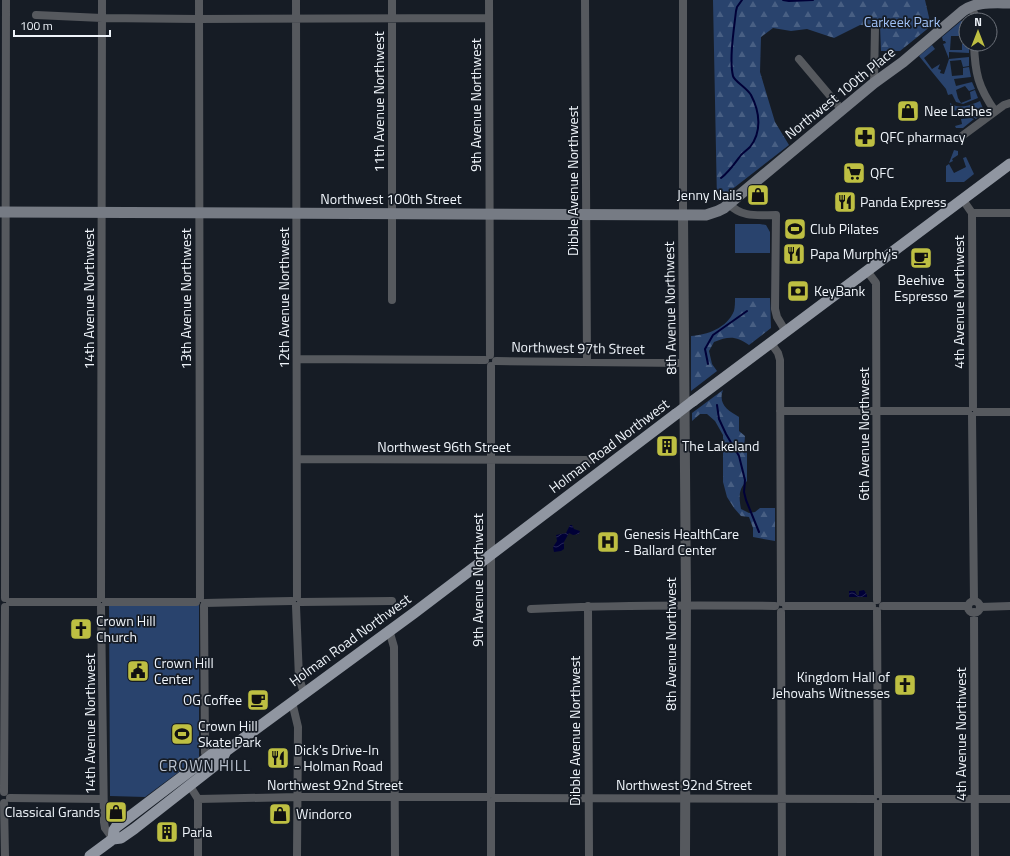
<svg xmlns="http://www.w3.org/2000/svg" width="1010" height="856" viewBox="0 0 1010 856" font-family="'Titillium Web',sans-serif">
  <defs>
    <pattern id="forest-firs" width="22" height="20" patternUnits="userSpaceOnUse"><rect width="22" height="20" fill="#29436d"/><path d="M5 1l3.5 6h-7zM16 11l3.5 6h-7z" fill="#485f83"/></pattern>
    <pattern id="water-waves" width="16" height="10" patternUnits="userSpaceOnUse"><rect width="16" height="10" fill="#000037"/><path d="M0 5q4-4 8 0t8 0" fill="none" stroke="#262655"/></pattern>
  </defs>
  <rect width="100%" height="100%" fill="#161c25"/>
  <path fill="#29436d" d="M961,21H966V42L962,41L961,36H951L950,50H962V44H969V53L949,52V59L969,57V66L963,67L961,60L950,61L952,76L963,75V68L969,67L971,77L954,79L956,86L972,82L975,89L969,91L965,86L956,90L958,98L961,103L971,99L970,92L975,90L978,98L963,104L956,102L952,94L948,95L946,89L919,56L932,45L935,49L924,58L932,69L940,64L938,69L941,70L940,73L944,74L949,59L943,44L946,43L945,41H943L942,37Z
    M980,101L984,111L976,119L970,115L968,109L951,111L950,103C959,110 971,105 980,101Z
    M971,118L974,119L963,128H956L955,126L962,124L961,119Z
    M954,150L958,151V155L952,159L953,161L949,163Z
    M966,157L974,174L964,182H946V166L949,164L954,173L966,167L963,158Z
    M735,224H760L766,225L770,232V253H735Z
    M199,605V757L145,797L110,796L109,606Z"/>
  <path fill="url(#forest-firs)" d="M713,0H925L931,26L900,51H881L880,25H860L834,38L807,29L791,31L773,28L761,37L760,72L775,122L789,145L717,201Z
    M735,298H770L771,328L749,345C736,336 729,336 714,342L709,351L712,364L717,371L691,391V336C707,335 727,328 734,311C735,307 735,302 735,298Z
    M723,390C718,404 727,410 739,417V431L745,436L744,448L747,452V481C738,489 739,498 741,509L749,513L755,512L760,508H775V541L753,537V528L749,517L741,516L734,508L727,497L723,482V435L715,421L707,414H700L692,421V413Z"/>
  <path fill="url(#water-waves)" d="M570,525H572L574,529L580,531L579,534L573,535L569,533L564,542V549L561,551L554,552L553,547L557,541L556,535L566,533Z
    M864,590L867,595V597H849V591H855L857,595H859V591Z"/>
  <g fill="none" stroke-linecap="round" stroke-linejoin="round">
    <path stroke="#000037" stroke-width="2" d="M783,0L789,1L813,0
      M721,178C729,172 735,163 741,155C744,152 747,150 750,147C762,132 760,112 751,95C747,88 734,81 733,76C729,59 734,29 736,11L737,7L742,0
      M708,364L705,349L713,335L747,311
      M717,405L719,419L726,434L739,456L745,480L744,492L746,500L759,532"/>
    <path stroke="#56595e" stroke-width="8" d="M199,0L200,598
      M296,0L297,597
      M489,0L490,355
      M585,0L587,361
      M970,7L974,13V20
      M36,15L102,18L198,19L489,18
      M974,44C975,73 978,87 995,111
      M799,59L842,110
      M874,83L875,27
      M958,139L1004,105L1010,103
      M963,200L972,213L973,407
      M729,204C742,218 758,215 776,215L775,309L777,317L786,332
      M972,213H1010
      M683,215V0
      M867,271L876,283L877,600
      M392,300V0
      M771,343L778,353L780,360L781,602
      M297,359L485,360
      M496,361L684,363
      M491,366V793
      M780,411H968
      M977,412H1010
      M972,416L974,601
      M297,459L591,460
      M5,598L6,0
      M101,598L102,0
      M968 607a6 6 0 1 1 12 0a6 6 0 1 1-12 0Z
      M10,602H97
      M106,602H196
      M301,602L392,601
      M205,603L292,601
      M204,606L205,753L208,758
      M296,606L299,678L304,693
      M588,606L589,856
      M786,606H872
      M883,606H968
      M101,607L104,822L105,828L113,839
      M980,607L1010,606
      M531,609C612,605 694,605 775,606
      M877,611L878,794
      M781,612L782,856
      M974,612L975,856
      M389,630L394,647L395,856
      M292,702L298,727L297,856
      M190,786L198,799
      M4,792L5,607
      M10,798L103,799
      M495,798L873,799
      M198,799L298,797H487
      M198,799V856
      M883,799H1010
      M491,802V856
      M4,803L5,856
      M878,804V856"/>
    <path stroke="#56595e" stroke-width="10" d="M683,215L686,599L685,856"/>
    <path stroke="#767b84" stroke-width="11" d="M0,212L706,215L718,211L724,208L874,83L903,62L963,11C977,1 994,3 1010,3"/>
    <path stroke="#9096a1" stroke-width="11" d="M693,401L1010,164
      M113,839L114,830L116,827L215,752L226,751
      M90,856L113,839L121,838L134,829L217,764L222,759L226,751L414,613L676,414"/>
    <path stroke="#9096a1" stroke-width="11" d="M676,414L693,401"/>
  </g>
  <defs>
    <g id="shop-square" transform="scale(1.15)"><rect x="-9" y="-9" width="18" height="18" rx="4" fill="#bebf42" stroke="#161c25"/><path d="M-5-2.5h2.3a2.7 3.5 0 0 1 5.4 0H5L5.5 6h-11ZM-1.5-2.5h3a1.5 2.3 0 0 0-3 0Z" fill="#111"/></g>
    <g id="pharmacy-square" transform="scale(1.15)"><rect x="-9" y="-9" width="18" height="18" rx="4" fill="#bebf42" stroke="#161c25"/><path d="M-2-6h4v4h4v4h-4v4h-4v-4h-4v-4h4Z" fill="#111"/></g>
    <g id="supermarket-square" transform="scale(1.15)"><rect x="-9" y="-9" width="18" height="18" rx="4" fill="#bebf42" stroke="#161c25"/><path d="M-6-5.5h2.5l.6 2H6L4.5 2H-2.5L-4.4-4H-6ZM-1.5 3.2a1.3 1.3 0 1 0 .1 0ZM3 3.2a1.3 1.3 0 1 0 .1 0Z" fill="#111"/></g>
    <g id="restaurant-square" transform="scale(1.15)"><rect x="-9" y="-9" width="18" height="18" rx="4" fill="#bebf42" stroke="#161c25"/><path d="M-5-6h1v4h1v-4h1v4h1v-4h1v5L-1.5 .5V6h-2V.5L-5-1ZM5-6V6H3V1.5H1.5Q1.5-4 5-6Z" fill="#111"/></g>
    <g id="stadium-square" transform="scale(1.15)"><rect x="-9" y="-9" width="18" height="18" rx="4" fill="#bebf42" stroke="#161c25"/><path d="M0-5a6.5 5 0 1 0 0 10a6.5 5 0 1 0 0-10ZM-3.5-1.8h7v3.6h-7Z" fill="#111"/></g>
    <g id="cafe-square" transform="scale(1.15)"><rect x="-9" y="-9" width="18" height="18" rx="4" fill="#bebf42" stroke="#161c25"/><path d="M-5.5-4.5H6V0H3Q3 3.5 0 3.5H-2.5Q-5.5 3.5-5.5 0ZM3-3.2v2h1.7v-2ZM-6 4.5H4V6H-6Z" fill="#111"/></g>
    <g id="bank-square" transform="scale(1.15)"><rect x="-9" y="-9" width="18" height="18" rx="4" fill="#bebf42" stroke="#161c25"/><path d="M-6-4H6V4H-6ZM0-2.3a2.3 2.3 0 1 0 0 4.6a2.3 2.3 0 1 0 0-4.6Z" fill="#111"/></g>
    <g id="building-square" transform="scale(1.15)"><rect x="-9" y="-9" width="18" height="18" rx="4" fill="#bebf42" stroke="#161c25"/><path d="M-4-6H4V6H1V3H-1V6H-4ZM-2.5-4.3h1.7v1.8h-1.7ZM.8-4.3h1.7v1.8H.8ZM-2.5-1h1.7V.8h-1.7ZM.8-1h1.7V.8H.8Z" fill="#111"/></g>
    <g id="hospital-square" transform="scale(1.15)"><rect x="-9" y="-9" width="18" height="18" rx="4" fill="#bebf42" stroke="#161c25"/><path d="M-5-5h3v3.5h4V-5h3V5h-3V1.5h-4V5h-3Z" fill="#111"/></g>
    <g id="church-square" transform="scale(1.15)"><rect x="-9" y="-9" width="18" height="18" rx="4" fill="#bebf42" stroke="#161c25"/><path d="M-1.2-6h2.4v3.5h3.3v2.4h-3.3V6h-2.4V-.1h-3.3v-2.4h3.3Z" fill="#111"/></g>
    <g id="civic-square" transform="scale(1.15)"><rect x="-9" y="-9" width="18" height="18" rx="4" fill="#bebf42" stroke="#161c25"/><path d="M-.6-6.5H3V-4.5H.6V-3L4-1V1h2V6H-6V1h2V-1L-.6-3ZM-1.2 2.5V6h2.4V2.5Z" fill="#111"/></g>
  </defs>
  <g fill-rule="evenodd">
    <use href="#shop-square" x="908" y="111"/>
    <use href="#pharmacy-square" x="865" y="137"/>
    <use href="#supermarket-square" x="854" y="173"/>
    <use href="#shop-square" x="758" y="195"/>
    <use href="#restaurant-square" x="845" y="202"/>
    <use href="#stadium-square" x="795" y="229"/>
    <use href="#restaurant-square" x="794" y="254"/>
    <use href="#cafe-square" x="921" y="258"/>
    <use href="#bank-square" x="798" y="291"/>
    <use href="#building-square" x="667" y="446"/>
    <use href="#hospital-square" x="608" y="542"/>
    <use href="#church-square" x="81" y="629"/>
    <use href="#civic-square" x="138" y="671"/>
    <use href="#church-square" x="905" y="685"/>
    <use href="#cafe-square" x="258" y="700"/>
    <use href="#stadium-square" x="182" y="734"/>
    <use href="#restaurant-square" x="278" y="758"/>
    <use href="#shop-square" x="116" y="812"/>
    <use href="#shop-square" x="280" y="814"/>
    <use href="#building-square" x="167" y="832"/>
  </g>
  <g text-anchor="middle" stroke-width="3.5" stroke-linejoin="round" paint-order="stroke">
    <g font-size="14" fill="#9fc0f5" stroke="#161c25">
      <text x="902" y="27">Carkeek Park</text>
    </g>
    <g font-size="14" fill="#eff4fa" stroke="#161c25">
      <text transform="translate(840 93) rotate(-39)" y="5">Northwest 100th Place</text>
      <text transform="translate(379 102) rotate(-90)" y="5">11th Avenue Northwest</text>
      <text transform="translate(476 105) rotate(-90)" y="5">9th Avenue Northwest</text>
      <text transform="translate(573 181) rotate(-90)" y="5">Dibble Avenue Northwest</text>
      <text x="391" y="204">Northwest 100th Street</text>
      <text transform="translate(284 298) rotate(-90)" y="5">12th Avenue Northwest</text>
      <text transform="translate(89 299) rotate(-90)" y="5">14th Avenue Northwest</text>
      <text transform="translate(186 299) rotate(-90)" y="5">13th Avenue Northwest</text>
      <text transform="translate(959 302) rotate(-90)" y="5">4th Avenue Northwest</text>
      <text transform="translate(670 308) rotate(-91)" y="5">8th Avenue Northwest</text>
      <text transform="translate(578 348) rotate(1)" y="5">Northwest 97th Street</text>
      <text transform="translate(864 434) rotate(-90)" y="5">6th Avenue Northwest</text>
      <text transform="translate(609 446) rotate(-37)" y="5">Holman Road Northwest</text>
      <text x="444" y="452">Northwest 96th Street</text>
      <text transform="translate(478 580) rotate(-90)" y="5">9th Avenue Northwest</text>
      <text transform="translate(350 640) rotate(-36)" y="5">Holman Road Northwest</text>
      <text transform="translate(671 644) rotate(-90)" y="5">8th Avenue Northwest</text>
      <text transform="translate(90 724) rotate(-90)" y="5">14th Avenue Northwest</text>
      <text transform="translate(575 731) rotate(-90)" y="5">Dibble Avenue Northwest</text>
      <text transform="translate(961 734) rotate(-90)" y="5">4th Avenue Northwest</text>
      <text x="335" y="790">Northwest 92nd Street</text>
      <text x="684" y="790">Northwest 92nd Street</text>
    </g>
    <g font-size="14" fill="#eff4fa" stroke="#161c25" text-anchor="start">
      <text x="924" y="116">Nee Lashes</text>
      <text x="880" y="142">QFC pharmacy</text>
      <text x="870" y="178">QFC</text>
      <text x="742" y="200" text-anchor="end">Jenny Nails</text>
      <text x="860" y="207">Panda Express</text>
      <text x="810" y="234">Club Pilates</text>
      <text x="810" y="259">Papa Murphy's</text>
      <text x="921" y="285" text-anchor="middle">Beehive<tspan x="921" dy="16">Espresso</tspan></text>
      <text x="814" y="296">KeyBank</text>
      <text x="682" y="451">The Lakeland</text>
      <text x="624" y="539">Genesis HealthCare<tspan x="624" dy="16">- Ballard Center</tspan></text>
      <text x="96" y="626">Crown Hill<tspan x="96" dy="16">Church</tspan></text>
      <text x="154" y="668">Crown Hill<tspan x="154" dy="16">Center</tspan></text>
      <text x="890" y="682" text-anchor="end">Kingdom Hall of<tspan x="890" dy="16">Jehovahs Witnesses</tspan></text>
      <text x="242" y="705" text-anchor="end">OG Coffee</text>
      <text x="198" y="731">Crown Hill<tspan x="198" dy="16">Skate Park</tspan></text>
      <text x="294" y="755">Dick's Drive-In<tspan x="294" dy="16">- Holman Road</tspan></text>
      <text x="100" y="817" text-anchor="end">Classical Grands</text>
      <text x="296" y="819">Windorco</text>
      <text x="182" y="837">Parla</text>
    </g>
    <g font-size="15" letter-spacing="1" fill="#bcc4d1" stroke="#161c25">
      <text x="205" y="771">CROWN HILL</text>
    </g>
  </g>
  <g transform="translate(978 32)"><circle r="19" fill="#161c25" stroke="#6d727a"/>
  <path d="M0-3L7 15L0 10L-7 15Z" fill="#bebf42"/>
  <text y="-6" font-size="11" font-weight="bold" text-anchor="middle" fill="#eff4fa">N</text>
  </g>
  <path d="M14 30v6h96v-6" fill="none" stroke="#eff4fa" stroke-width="2"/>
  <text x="20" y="30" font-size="12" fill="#eff4fa" stroke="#161c25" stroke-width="3" paint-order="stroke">100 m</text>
</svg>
